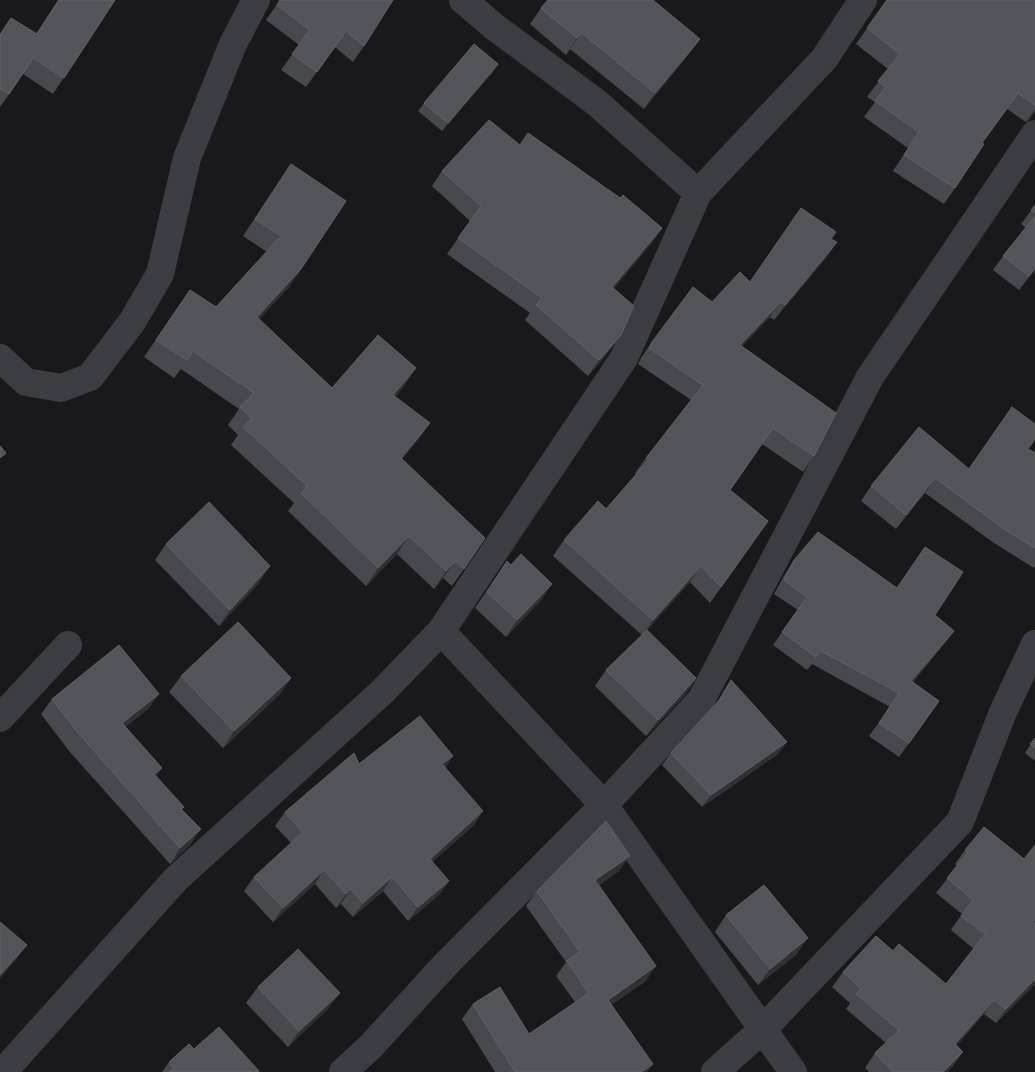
<svg xmlns="http://www.w3.org/2000/svg" width="1035" height="1072" viewBox="0 0 1035 1072" font-family="Barlow,sans-serif">
  <rect width="100%" height="100%" fill="#19191c"/>
  <g fill="none" stroke-linecap="round" stroke-linejoin="round">
    <path stroke="#3c3c43" stroke-width="28" d="M463,0L492,25L597,103L698,193
      M0,358L26,382L61,388L90,377L132,322L160,274L187,158L233,44L256,0
      M441,631L604,805L793,1072
      M0,718L68,645
      M3,1072L176,879L382,692L441,631L624,358L698,193L824,59L863,0
      M343,1072L371,1046L447,963L604,805L701,700L870,377L1035,134
      M715,1072L763,1029L960,822L1003,712L1035,644"/>
  </g>
  <path fill="#47494e" d="M58,0H115L53,94L23,74L0,107V34L11,18L36,34Z
    M280,0H393L364,46L353,62L335,47L306,87L281,70L299,45L266,20Z
    M887,0H1035V111L1029,120L1026,122L1007,109L982,143L955,188L944,204L893,171L908,148L864,117L875,102L867,97L888,69L856,44Z
    M541,8L700,39L688,55L644,109L570,49L566,55L530,24Z
    M498,64L492,73L442,131L418,111L424,103Z
    M520,145L620,198L662,228L651,244L614,288L621,335L610,350L588,376L525,320L530,313L447,254L470,221L432,186L442,171Z
    M291,164L301,269L289,287L259,319L332,388L404,386L395,397L430,423L417,441L402,459L464,569L452,586L443,578L434,589L397,554L366,586L288,511L294,503L231,445L238,435L228,425L239,409L181,369L174,378L144,357L190,290L216,307L267,252L243,236Z
    M1035,205V270L1019,290L993,270L1003,256L1026,228L1021,224Z
    M831,239L837,242L826,258L774,320L770,317L742,346L814,456L803,472L762,444L730,490L768,521L710,603L690,582L647,630L696,678L685,695L646,736L595,686L606,670L642,635L553,556L564,540L606,509L636,474L635,473L646,458L691,400L638,364L641,358L652,342L712,302Z
    M1028,449L1035,453V566L1034,568L994,543L925,493L896,529L861,501L871,486L969,469Z
    M166,544L259,583L219,626L155,560Z
    M794,560L935,615L954,631L944,644L913,682L939,701L899,757L869,736L890,707L812,664L807,670L773,645L798,610L774,594L785,574Z
    M507,561L511,565L552,584L541,600L506,637L475,608Z
    M181,676L291,678L280,694L223,748L169,692Z
    M731,680L778,754L702,807L662,765L671,753L717,703L723,692Z
    M159,694L148,709L125,727L162,768L156,776L184,807L182,810L190,845L170,864L69,751L41,714L52,699Z
    M1035,738V761L1025,753Z
    M359,764L445,768L474,825L432,862L449,881L439,895L408,921L383,891L353,917L341,904L336,908L315,884L273,922L244,891L254,877L291,843L275,826L285,812Z
    M1035,845V921L1034,923L1035,984L996,1023L984,1014L957,1045L953,1066L947,1072H869L865,1068L875,1053L886,1043L846,1009L850,1003L832,987L843,972L893,951L946,984L974,949L951,930L962,914L936,893L957,866L955,864L965,850L1024,859Z
    M619,871L599,885L646,981L611,1005L653,1064L647,1072H495L462,1019L473,1004L529,1034L575,1002L556,976L566,962L526,906L537,891Z
    M726,915L797,954L758,985L715,932Z
    M258,987L328,1009L288,1047L246,1003Z
    M194,1049L259,1071L258,1072H162L169,1062Z"/>
  <path fill="#303135" d="M582,33L570,49L566,55L577,38Z
    M700,39L688,55L644,109L655,93Z
    M498,64L492,73L442,131L448,123Z
    M1035,109V111L1029,120L1026,122Z
    M662,228L651,244L602,303L612,287Z
    M837,242L826,258L774,320L785,305Z
    M1035,268V270L1019,290L1029,276Z
    M301,269L289,287L245,334L257,317Z
    M781,302L770,317L729,360L740,345Z
    M621,335L610,350L588,376L599,360Z
    M416,368L404,386L381,413L393,395Z
    M430,423L417,441L389,475L401,458Z
    M935,478L925,493L896,529L906,515Z
    M409,536L397,554L366,586L378,568Z
    M456,561L443,578L434,589L446,571Z
    M270,566L259,583L219,626L230,610Z
    M701,566L690,582L642,635L653,620Z
    M552,584L541,600L506,637L517,620Z
    M954,631L944,644L902,694L911,681Z
    M291,678L280,694L223,748L234,731Z
    M696,678L685,695L646,736L658,720Z
    M159,694L148,709L111,738L122,723Z
    M787,742L778,754L702,807L711,795Z
    M453,756L444,770L442,764Z
    M162,768L151,783L154,774Z
    M483,811L474,825L420,873L430,859Z
    M201,829L190,845L170,864L180,848Z
    M630,856L619,871L585,895L595,880Z
    M324,870L315,884L273,922L283,908Z
    M392,877L383,891L353,917L363,903Z
    M449,881L439,895L408,921L418,907Z
    M351,889L341,904L336,908L346,894Z
    M808,938L797,954L758,985L770,969Z
    M27,945L16,960L0,978V975Z
    M656,966L646,981L597,1015L608,1000Z
    M1035,979V984L996,1023L1006,1009Z
    M340,993L328,1009L288,1047L299,1031Z
    M994,1000L984,1014L945,1059L955,1044Z
    M963,1052L953,1066L947,1072H943Z
    M653,1064L647,1072H641Z"/>
  <path fill="#52545a" stroke="#606269" d="M59,0H115L64,78L33,58L9,94L0,89V35L11,18L37,34Z
    M280,0H393L364,46L346,31L317,72L292,54L310,30L277,5Z
    M548,0H653L700,39L655,93L582,33L577,38L541,8Z
    M887,0H1035V105L1018,93L982,143L984,144L955,188L904,155L919,132L875,101L886,87L878,81L900,54L867,28Z
    M474,44L498,64L448,123L424,103Z
    M489,120L520,145L528,133L620,198L623,195L662,228L612,287L634,306L621,335L599,360L536,305L542,298L458,238L481,206L442,171Z
    M291,164L346,201L301,269L257,317L332,388L378,335L416,368L393,395L430,423L401,458L485,538L464,569L456,561L446,571L409,536L378,568L301,493L307,486L243,427L252,419L240,407L254,393L193,351L187,360L156,340L190,290L216,307L281,236L255,219Z
    M1035,205V213L1031,210Z
    M801,208L836,232L831,239L837,242L785,305L781,302L740,345L836,413L814,456L773,428L730,490L768,521L721,587L701,566L653,620L564,540L598,501L606,509L649,460L646,458L703,385L649,348L652,342L693,287L712,302L740,272L750,282Z
    M1035,216V268L1029,276L1003,256Z
    M1012,407L1035,424V439L1028,449L1035,453V548L1004,529L935,478L906,515L871,486L919,427L969,469Z
    M0,446L6,453L0,458Z
    M209,502L270,566L230,610L166,544Z
    M818,532L897,588L925,547L963,572L935,615L954,631L911,681L939,701L909,743L879,723L899,693L821,651L816,657L782,632L807,597L784,580L794,560Z
    M521,554L552,584L517,620L487,592L507,561L511,565Z
    M238,622L291,678L234,731L181,676Z
    M647,630L696,678L658,720L606,670Z
    M119,645L159,694L122,723L162,768L154,774L184,807L181,809L201,829L180,848L80,735L52,699Z
    M731,680L787,742L711,795L671,753L721,698Z
    M420,716L453,756L442,764L483,811L430,859L449,881L418,907L392,877L363,903L351,889L346,894L324,870L283,908L254,877L303,832L285,812L354,753L359,764Z
    M1035,738V748L1030,744Z
    M606,821L630,856L595,880L656,966L608,1000L653,1064L641,1072H515L473,1004L500,987L529,1034L589,993L567,961L580,952L537,891Z
    M984,827L1024,859L1035,845V919L1033,922L1035,924V979L1006,1009L994,1000L955,1044L963,1052L943,1072H893L875,1053L899,1030L856,994L861,989L843,972L876,936L893,951L899,944L946,984L985,934L961,916L973,900L947,878L968,852L965,850Z
    M764,885L808,938L770,969L726,915Z
    M0,922L27,945L0,975Z
    M298,949L340,993L299,1031L258,987Z
    M219,1027L259,1071L257,1072H169L174,1068L169,1062L189,1044L194,1049Z"/>
</svg>
